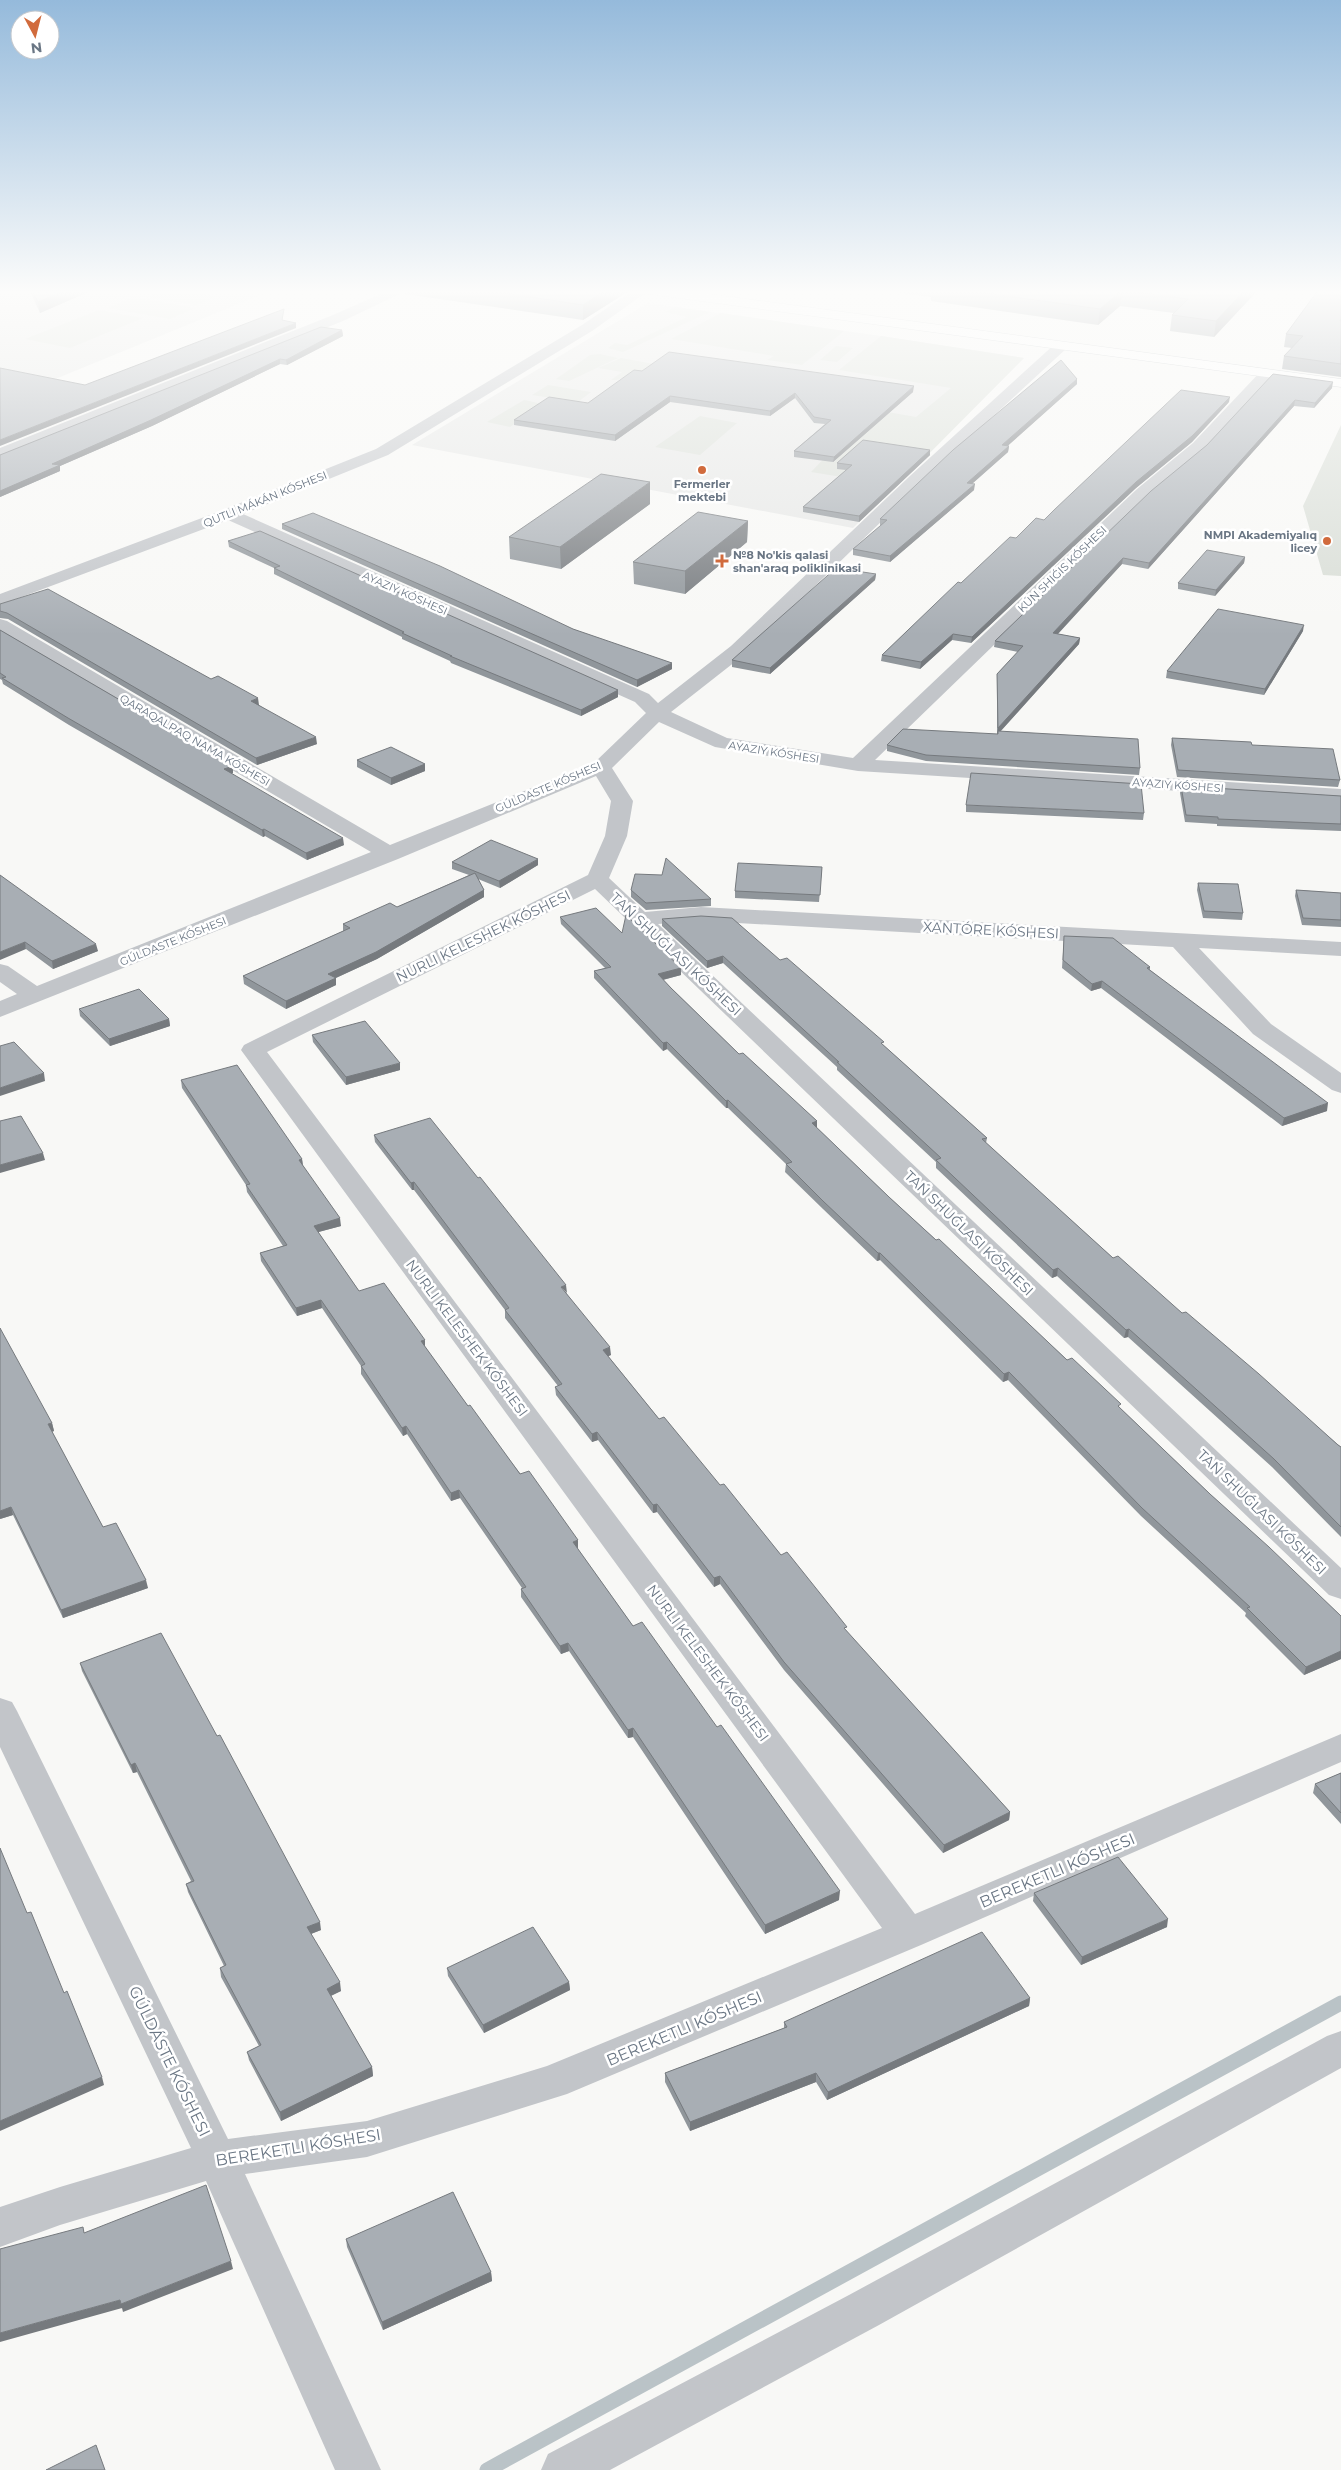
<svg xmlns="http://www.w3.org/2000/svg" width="1341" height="2470" viewBox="0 0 1341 2470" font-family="Montserrat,sans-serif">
  <rect width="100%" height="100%" fill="#f8f8f6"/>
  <path fill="#e6e7e6" d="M0,289H275L26,391L0,386Z
    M648,303L881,336L1024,358L853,528L412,445Z"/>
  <path fill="#d8ddd6" d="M165,289L217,296L196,305L148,297Z
    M134,297L195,308L170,319L108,308Z
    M675,307L710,312L623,352L608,348L615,343L627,345L687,317L665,312Z
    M99,310L143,318L70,348L25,339Z
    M721,313L844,331L802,365L767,360L774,356L671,339Z
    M881,336L1024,358L897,486L811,472L867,414L882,411L916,417L951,388L839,370Z
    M836,346L853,348L837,362L820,360Z
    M600,354L618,358L569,381L556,379L590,355Z
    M621,358L654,364L636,376C626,374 621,381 611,380L622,372L598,368Z
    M548,385L591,392L578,402L532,395Z
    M524,400L543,404L510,427L487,422Z
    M700,416L737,423L700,455L655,447Z
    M1341,425V576L1323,575L1303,506Z"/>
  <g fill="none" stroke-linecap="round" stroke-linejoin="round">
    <path stroke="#bac3c7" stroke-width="15" d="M487,2470L1341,2003"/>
    <g stroke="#b2b7bc" stroke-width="1">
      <path id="secondary" d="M635,289H672L1341,379V387L642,293Z"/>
    </g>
    <path fill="#c2c5c9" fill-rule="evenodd" d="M392,289H410L343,321L0,459V448L333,315Z
      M635,289H651L592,331L388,455L243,514L649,694L658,703L731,646L911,475L1057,342H1067L1069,345L1067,348L923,481L745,654L671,712L727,738L853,758L1137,489L1193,443L1262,370L1267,369L1274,373L1205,449L1149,495L875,760L1341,789V801L858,771L715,747L659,722L612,768L633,801L627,836L609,878L645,912L701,907L1341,942V956L1199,948L1271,1024L1341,1073V1093L1332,1090L1253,1034L1173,947L701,921L658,924L1341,1568V1599L1329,1595L595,889L267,1052L915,1914L1341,1734V1762L921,1945L567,2094L367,2157L245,2174L381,2470H335L206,2181L60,2225L0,2247V2207L60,2187L191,2148L0,1747V1698L12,1702L17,1711L228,2139L367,2121L547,2066L882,1928L241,1050L244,1045L588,875L605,836L611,801L596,776L398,859L0,1017V1001L17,994L0,982V964L8,966L37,986L371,852L0,633V619L7,621L390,845L594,763L646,713L635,702L228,520L0,605V594L223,510L376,449L582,325Z
      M1341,2031V2068L879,2325L610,2470H541L548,2454L849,2295L1327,2036Z"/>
    <use href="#secondary" fill="#fff" fill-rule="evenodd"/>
  </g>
  <path fill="#90969b" d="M29,289H95L40,313Z
    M404,289H632L583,320L405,294Z
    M793,289H833L827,293Z
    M868,289H1259L1214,337L1170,331L1172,315L1174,313L1120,306L1098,325L931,301V297Z
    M1341,289V377L1282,369L1284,356L1292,348L1284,347L1286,334Z
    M342,330L343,336L287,365L280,364L152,426L60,466V471L0,497V455Z
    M642,371L913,392L833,462L794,457V451L825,424L814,423L795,398L770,416L670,402L615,441L514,425V420L588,403Z
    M1273,374L1332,388L1314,408L1294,406L1148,569L1122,564L1058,634L1080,638L1079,644L1000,732L1140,768L1139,775L926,761L887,751V745L997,734V674L1018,652L994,647L995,641L1207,445Z
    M1077,379V384L1007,446H1009L1008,452L972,484L974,490L890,562L853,555V549L881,526L880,525V519Z
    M1229,402L1192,442L1136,488L971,643L952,640L920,669L881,661L882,655L961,583L1016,538Z
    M930,450V455L859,522L803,512V507L846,470L837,469V463Z
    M650,504L561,569L510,559L509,537Z
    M748,521L747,542L685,594L634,584L633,562Z
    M282,524L573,629L672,669L637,687L282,529Z
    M228,541L618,690V697L581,716L451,663L450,661L402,639V637L274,574V568L229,547Z
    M1245,557L1244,563L1215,596L1178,589V583Z
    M876,574L875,580L770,674L732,667V660Z
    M0,604L259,705L317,744L257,765L8,619L0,618Z
    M0,630L233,766V773L231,774L344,845L307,860L265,836L263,837L69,725L3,684L2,680L0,679Z
    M1303,631L1264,695L1166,678L1167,671Z
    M1172,738L1252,745L1340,780L1338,787L1177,777L1171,745Z
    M357,760L425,764V771L391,785L357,767Z
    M1181,786L1341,796V831L1217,826V824L1185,822L1180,793Z
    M966,805L1144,813L1143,820L966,812Z
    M452,862L538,865L500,888L478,879L484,890V897L377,959L336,978V985L286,1009L244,984L243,976L343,931V924L397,907L469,875L452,869Z
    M822,867L819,902L735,898V891Z
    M0,875L98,951L53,969L26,949Z
    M662,875L711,899V906L646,910L631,897V890Z
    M1198,883L1243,913L1242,920L1203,918L1197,890Z
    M1296,890L1341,893V927L1302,925L1295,896Z
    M560,917L622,933L681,968V975L663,980L739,1054L817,1121V1128L889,1197L1120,1408L1210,1494L1341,1616V1659L1304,1675L1245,1616L1246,1613L1141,1516L1008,1380L1003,1382L880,1260L877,1261L823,1209L785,1172L786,1164L728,1108H726L667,1049L663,1051L594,978V971L605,968L561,924Z
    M662,919L780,960L883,1045L987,1138L986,1143L1113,1258L1182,1313L1341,1447V1537L1272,1467L1128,1337L1124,1338L1057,1276L1052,1278L1009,1237L936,1168V1162L837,1070V1067L723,963L707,968L662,926Z
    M1064,936L1150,967V970L1327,1111L1282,1126L1101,988L1091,991L1062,968Z
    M79,1009L169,1019L170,1026L110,1046L80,1016Z
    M312,1035L400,1070L346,1085L313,1042Z
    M181,1080L302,1159L303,1166L341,1226L318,1232L359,1291L425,1347L468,1406L578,1548H577L633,1626L839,1900L765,1934L633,1737L628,1738L569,1651L561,1654L521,1597V1589L522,1588L460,1498L451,1501L407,1434L403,1436L361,1374V1366L322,1308L297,1316L261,1261L260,1253L283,1246L247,1192L246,1185L182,1088Z
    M374,1135L566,1293L611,1355L608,1356L659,1419L781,1555L847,1632L1010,1812L1009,1820L943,1853L784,1670L720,1584L714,1587L657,1512L653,1513L598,1440L592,1442L556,1395L555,1387L558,1386L505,1318V1310L414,1190H412L375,1142Z
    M52,1423L54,1431L52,1432L103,1527L148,1588L63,1618L13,1515L0,1519Z
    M80,1663L321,1930L311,1934L341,1991L331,1996L372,2067L373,2076L281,2121L249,2060L247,2052L259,2046L221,1977L220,1968L224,1966L188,1892L186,1884L191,1881L137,1772L133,1773L82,1671Z
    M1341,1773V1824L1313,1793L1315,1784Z
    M1034,1893L1167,1927L1081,1965L1033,1901Z
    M447,1968L569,1982L570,1990L484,2033L448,1976Z
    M1030,1998L1029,2006L827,2100L816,2082L690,2131L665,2082V2073L784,2028V2022Z
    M346,2239L491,2272L492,2281L383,2330L347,2247Z"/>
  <path fill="#767a7e" d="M69,289H95L40,313L38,302Z
    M607,289H632L583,320V305Z
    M827,289H833L827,293Z
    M1246,289H1259L1214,337L1216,321Z
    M1122,290L1120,306L1098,325L1100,309Z
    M296,323V328L0,446V440Z
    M342,330L343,336L287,365L286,360Z
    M280,359V364L152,426L60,466V471L0,497V491L52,464Z
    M1077,379V384L1002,451V445Z
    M1333,382L1332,388L1314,408L1315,403Z
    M914,386L913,392L833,462L834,457Z
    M795,393V398L770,416V411Z
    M670,396V402L615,441V435Z
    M1230,397L1229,402L1192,442L1136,488L971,643L972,637L1136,482Z
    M1295,400L1294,406L1148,569L1149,563Z
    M1009,446L1008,452L966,489L967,483Z
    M930,450V455L859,522V516Z
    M650,482V504L561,569L560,547Z
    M975,484L974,490L890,562V556Z
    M748,521L747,542L685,594V571Z
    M1245,557L1244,563L1215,596L1216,590Z
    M1123,558L1122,564L1053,639V633Z
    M876,574L875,580L770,674V668Z
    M1304,625L1303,631L1264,695L1265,689Z
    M953,634L952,640L920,669L921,662Z
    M1080,638L1079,644L997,735L998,728Z
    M672,663V669L637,687V680Z
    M618,690V697L581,716V710Z
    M258,698L259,705L252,707L251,701Z
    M316,737L317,744L257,765L256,758Z
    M425,764V771L391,785V778Z
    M233,766V773L225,776L224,769Z
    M264,829L265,836L263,837L262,830Z
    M343,838L344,845L307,860L306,853Z
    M538,859V865L500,888L499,881Z
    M484,890V897L377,959L329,981L328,974Z
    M25,942L26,949L0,960V952Z
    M96,944L98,951L53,969L52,961Z
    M723,956V963L707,968V961Z
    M681,968V975L658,981V974Z
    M336,978V985L286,1009V1001Z
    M1102,981L1101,988L1091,991L1092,984Z
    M169,1019L170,1026L110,1046L109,1039Z
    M667,1042V1049L663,1051V1043Z
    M400,1063V1070L346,1085V1077Z
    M44,1073L45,1081L0,1096V1088Z
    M728,1100V1108H726V1101Z
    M1328,1103L1327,1111L1282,1126L1284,1118Z
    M817,1121V1129L812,1123Z
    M43,1153L45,1160L0,1173V1165Z
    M302,1159L303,1166L299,1160Z
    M414,1182V1190H412L411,1183Z
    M340,1218L341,1226L315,1233L314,1226Z
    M878,1253H880V1260L877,1261Z
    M1058,1268L1057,1276L1052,1278L1053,1270Z
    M566,1285L567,1293L561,1287Z
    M321,1300L322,1308L297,1316L296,1308Z
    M1129,1329L1128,1337L1124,1338L1126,1330Z
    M425,1340V1348L421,1341Z
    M610,1347L611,1355L604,1358L603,1350Z
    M1009,1372L1008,1380L1003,1382L1004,1374Z
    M52,1423L54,1431L50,1432L48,1424Z
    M406,1426L407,1434L403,1436L402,1428Z
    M597,1432L598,1440L592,1442V1434Z
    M459,1490L460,1498L451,1501V1493Z
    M657,1504V1512L653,1513V1505Z
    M11,1507L13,1515L0,1519V1511Z
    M578,1540V1548L573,1550V1542Z
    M720,1576V1584L714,1587V1578Z
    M146,1580L148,1588L63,1618L61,1610Z
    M568,1643L569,1651L561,1654L560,1646Z
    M1341,1651V1659L1304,1675L1306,1667Z
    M633,1728V1737L628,1738V1730Z
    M135,1763L137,1772L133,1773L131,1765Z
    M1010,1812L1009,1820L943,1853L944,1845Z
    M840,1891L839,1900L765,1934V1925Z
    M1168,1919L1167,1927L1081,1965L1082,1957Z
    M320,1922L321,1930L308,1935L307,1927Z
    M340,1982L341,1991L328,1997L327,1989Z
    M569,1982L570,1990L484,2033L483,2025Z
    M1030,1998L1029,2006L827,2100L828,2092Z
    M372,2067L373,2076L281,2121L280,2112Z
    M816,2073V2082L690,2131V2122Z
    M102,2077L104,2085L0,2131V2121Z
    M231,2261L233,2269L123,2312L121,2304Z
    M491,2272L492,2281L383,2330L382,2322Z
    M120,2300L122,2308L0,2342V2333Z"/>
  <path fill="#a8aeb4" stroke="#767a7e" d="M32,289H69L38,302Z
    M478,289H607L583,305Z
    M956,289H1246L1216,321L1172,315L1188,299L1122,290L1100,309Z
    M1319,289H1341V319L1340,321H1341V364L1284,356L1303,336L1286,334Z
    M284,309L282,320L296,323L0,440V368L85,385Z
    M321,327L342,330L286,360L280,359L151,420L52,464L60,465L0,491V455Z
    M669,352L914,386L834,457L794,451L831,420L814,417L795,393L770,411L670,396L615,435L514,420L549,397L588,403L634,370L642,371Z
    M1061,360L1077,379L1002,445L1009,446L967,483L975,484L890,556L853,549L887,520L880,519L953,450Z
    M1273,374L1333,382L1315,403L1295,400L1149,563L1123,558L1053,633L1080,638L998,728L997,674L1023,646L995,641L1151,491L1207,445Z
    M1181,390L1230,397L1192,436L1136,482L972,637L953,634L921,662L882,655L958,582L961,583L1010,537L1016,538L1036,518L1044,520L1054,510Z
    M863,440L930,450L859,516L803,507L852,465L837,463Z
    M601,474L650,482L560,547L509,537Z
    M698,512L748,521L685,571L633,562Z
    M313,513L440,566L573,629L672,663L637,680L282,524Z
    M260,531L618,690L581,710L450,656H452L402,633L404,632L274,568L280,566L228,541Z
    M1207,550L1245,557L1216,590L1178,583Z
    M836,568L876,574L770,668L732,660Z
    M48,589L211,679L218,676L258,698L251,701L316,737L256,758L7,613L0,611V604Z
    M1218,609L1304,625L1265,689L1167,671Z
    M0,630L233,766L224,769L343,838L306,853L264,829L262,830L68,718L2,678L6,677L0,673Z
    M903,729L998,734V731L1051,734L1138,739L1140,768L926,755L887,745Z
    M1172,738L1251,742L1252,745L1333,749L1340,780L1178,770Z
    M391,747L425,764L391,778L357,760Z
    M971,773L1141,784L1144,813L966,805Z
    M1181,786L1341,796V824L1218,819V817L1186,815Z
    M491,840L538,859L499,881L452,862Z
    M666,858L711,899L646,903L631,890L635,874L662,875Z
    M738,863L822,867L820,895L735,891Z
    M475,873L484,890L376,952L328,974L336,978L286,1001L243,976L350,928L343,924L390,903L397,907Z
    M0,875L96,944L52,961L25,942L0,952Z
    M1198,883L1238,884L1243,913L1204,911Z
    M1296,890L1341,893V920L1303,918Z
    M596,908L622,933L626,915L681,968L658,974L671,988L739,1054L743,1053L817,1121L812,1123L889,1197L936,1240L939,1239L1067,1360L1072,1358L1121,1404L1118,1406L1210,1494L1269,1547L1341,1616V1651L1306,1667L1247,1608L1250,1607L1142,1508L1009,1372L1004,1374L880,1253H878L823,1201L786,1164L792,1162L728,1100L726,1101L667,1042L663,1043L594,971L611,967L560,917Z
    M701,916L732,918L780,960L787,958L884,1042L881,1043L987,1138L982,1139L1113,1258L1118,1256L1182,1313L1186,1312L1259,1374L1338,1445L1341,1447V1527L1274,1459L1129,1329L1126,1330L1058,1268L1053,1270L1010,1230L936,1160L941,1158L837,1062H839L723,956L707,961L662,919Z
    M1064,936L1113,938L1150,967L1147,968L1328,1103L1284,1118L1102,981L1092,984L1063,960Z
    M139,989L169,1019L109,1039L79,1009Z
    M365,1021L400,1063L346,1077L312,1035Z
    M14,1042L44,1073L0,1088V1046Z
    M237,1065L302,1159L299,1160L340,1218L314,1226L359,1291L384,1283L425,1340L421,1341L468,1406L470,1405L520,1474L529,1471L578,1540L573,1542L633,1626L642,1622L717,1727L721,1725L840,1891L765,1925L633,1728L628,1730L568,1643L560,1646L521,1589L526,1587L459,1490L451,1493L406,1426L402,1428L361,1366L365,1364L321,1300L296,1308L260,1253L287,1245L246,1185L250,1184L181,1080Z
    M21,1116L43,1153L0,1165V1121Z
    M430,1118L478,1178L480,1177L566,1285L561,1287L610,1347L603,1350L659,1419L664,1417L720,1485L724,1484L781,1555L787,1552L847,1627L844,1628L1010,1812L944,1845L784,1662L720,1576L714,1578L657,1504L653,1505L597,1432L592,1434L555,1387L562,1384L505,1310L509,1308L414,1182L411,1183L374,1135Z
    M0,1328L52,1423L48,1424L103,1527L116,1523L146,1580L61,1610L11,1507L0,1511Z
    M161,1633L217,1736L220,1735L320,1922L307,1927L340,1982L327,1989L372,2067L280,2112L247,2052L261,2045L220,1968L226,1965L186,1884L194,1881L135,1763L131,1765L80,1663Z
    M1341,1773V1813L1315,1784Z
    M0,1848L27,1913L31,1912L64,1993L67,1991L102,2077L0,2121Z
    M1118,1857L1168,1919L1082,1957L1034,1893Z
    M533,1927L569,1982L483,2025L447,1968Z
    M982,1932L1030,1998L828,2092L816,2073L690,2122L665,2073L787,2027L784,2022Z
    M206,2185L231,2261L121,2304L120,2300L0,2333V2249L83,2227L84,2233Z
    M453,2192L491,2272L382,2322L346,2239Z
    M96,2445L105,2470H46Z"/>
  <linearGradient id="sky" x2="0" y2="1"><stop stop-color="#95badb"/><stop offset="0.46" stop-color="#fcfcfb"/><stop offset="1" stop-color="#fcfcfb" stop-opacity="0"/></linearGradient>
  <rect width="1341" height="635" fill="url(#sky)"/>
  <g fill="#d16b3d" stroke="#fff" stroke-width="2">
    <circle cx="702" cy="470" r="5"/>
    <circle cx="1327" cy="541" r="5"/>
    <path d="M719.5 553.5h5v5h5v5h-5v5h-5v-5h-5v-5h5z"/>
  </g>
  <g text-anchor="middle" stroke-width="5" stroke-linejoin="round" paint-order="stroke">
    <g font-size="11" font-weight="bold" fill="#6a7684" stroke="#fff">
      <text x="702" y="488">Fermerler<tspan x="702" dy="13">mektebi</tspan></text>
      <text x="1317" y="539" text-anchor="end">NMPI Akademiyalıq<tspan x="1317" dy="13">licey</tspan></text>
      <text x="733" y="559" text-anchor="start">№8 No'kis qalasi<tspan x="733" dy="13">shan'araq poliklinikasi</tspan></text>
    </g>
    <g font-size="11" fill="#6a7684" stroke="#fff">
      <text transform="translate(265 499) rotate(-22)" y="4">QUTLI MÁKÁN KÓSHESI</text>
      <text transform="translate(1062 569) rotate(-44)" y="4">KÚN SHIǴIS KÓSHESI</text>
      <text transform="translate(405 593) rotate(24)" y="4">AYAZIY KÓSHESI</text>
      <text transform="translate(195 740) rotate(30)" y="4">QARAQALPAQ NAMA KÓSHESI</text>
      <text transform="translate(774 752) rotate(9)" y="4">AYAZIY KÓSHESI</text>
      <text transform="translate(1178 785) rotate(4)" y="4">AYAZIY KÓSHESI</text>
      <text transform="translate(548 787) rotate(-23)" y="4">GÚLDASTE KÓSHESI</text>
      <text transform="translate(173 941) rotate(-22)" y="4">GÚLDASTE KÓSHESI</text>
    </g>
    <g font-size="14" fill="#6a7684" stroke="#fff">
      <text transform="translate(991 930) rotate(3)" y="5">XANTÓRE KÓSHESI</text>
      <text transform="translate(483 936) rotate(-26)" y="5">NURLI KELESHEK KÓSHESI</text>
      <text transform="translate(676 954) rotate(43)" y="5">TAŃ SHUǴLASI KÓSHESI</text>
      <text transform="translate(969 1233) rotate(44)" y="5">TAŃ SHUǴLASI KÓSHESI</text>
      <text transform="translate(467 1338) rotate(53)" y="5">NURLI KELESHEK KÓSHESI</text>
      <text transform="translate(1262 1512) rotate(44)" y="5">TAŃ SHUǴLASI KÓSHESI</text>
      <text transform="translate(708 1663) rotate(53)" y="5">NURLI KELESHEK KÓSHESI</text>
    </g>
    <g font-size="16" fill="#6a7684" stroke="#fff">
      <text transform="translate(1057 1870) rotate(-23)" y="6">BEREKETLI KÓSHESI</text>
      <text transform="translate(684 2028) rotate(-23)" y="6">BEREKETLI KÓSHESI</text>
      <text transform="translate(170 2061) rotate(64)" y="6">GÚLDÁSTE KÓSHESI</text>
      <text transform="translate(298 2147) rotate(-9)" y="6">BEREKETLI KÓSHESI</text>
    </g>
  </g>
  <g transform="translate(35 35) rotate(173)"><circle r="24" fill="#ffffff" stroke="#c3c8ce"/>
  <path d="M0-4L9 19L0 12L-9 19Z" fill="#d16b3d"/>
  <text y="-8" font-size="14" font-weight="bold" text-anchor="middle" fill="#6a7684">N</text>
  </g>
</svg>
